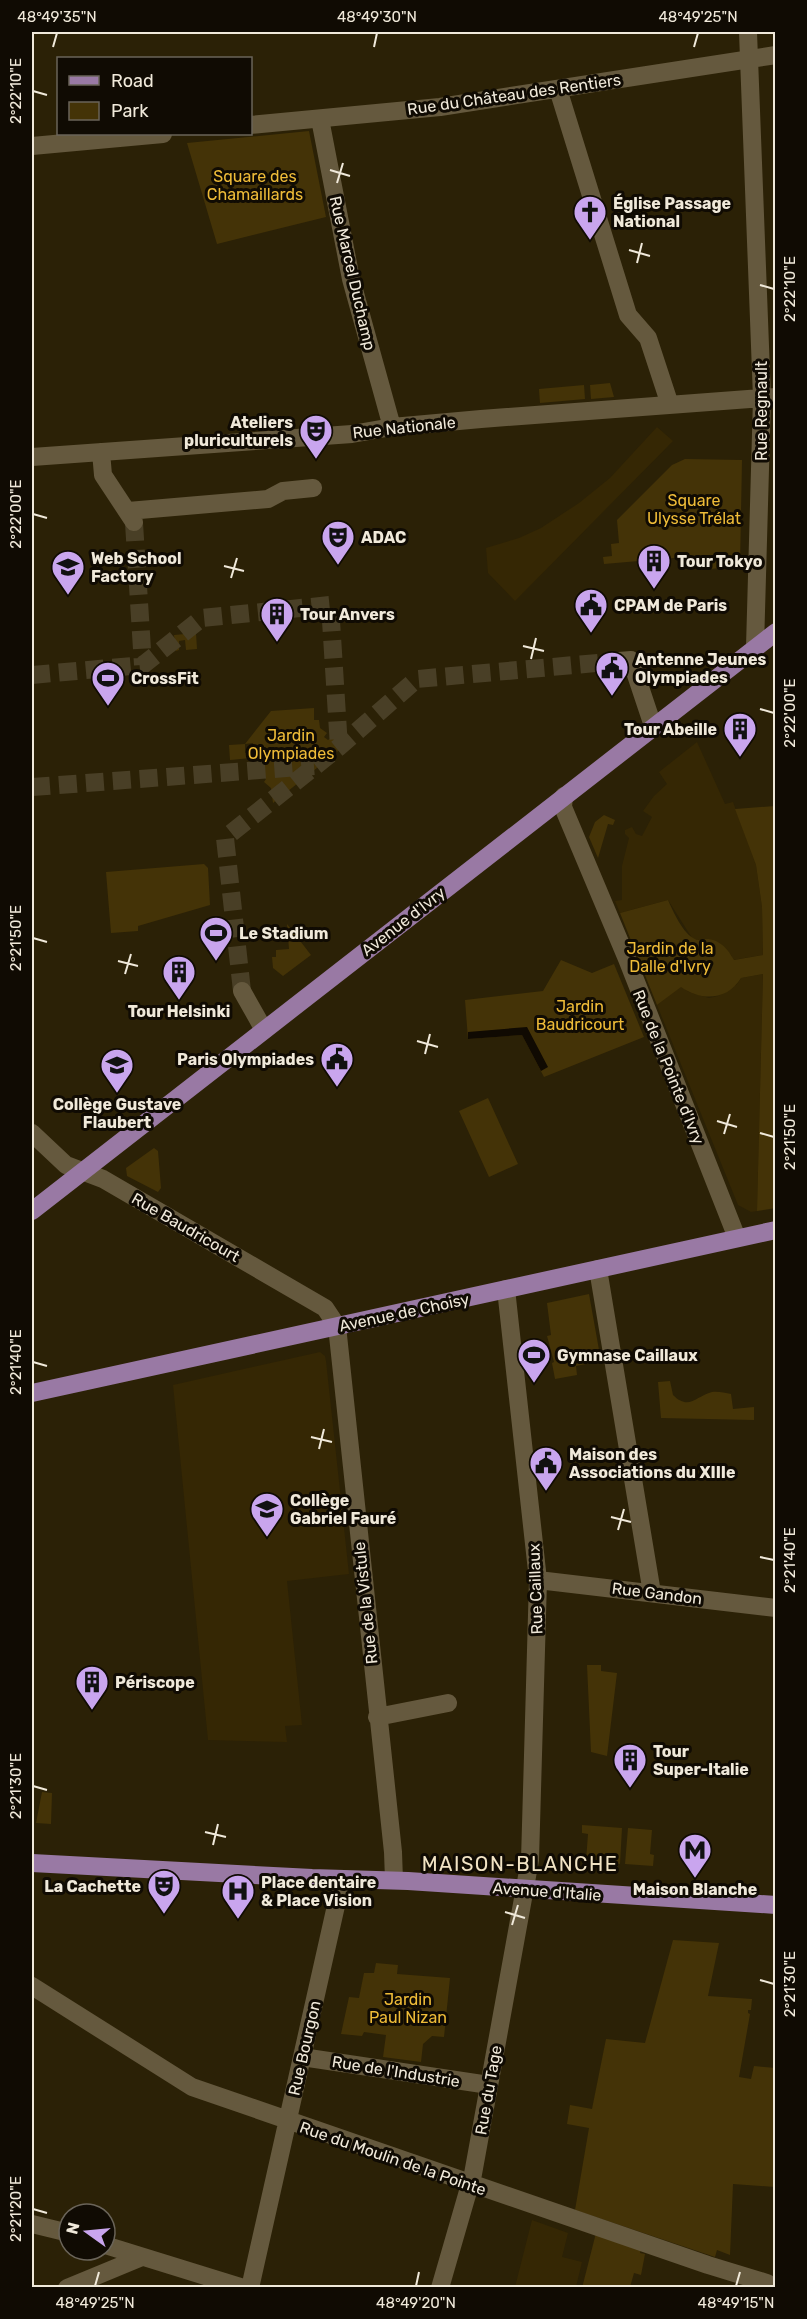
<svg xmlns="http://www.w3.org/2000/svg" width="807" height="2319" viewBox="0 0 807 2319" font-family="Rubik,sans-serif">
  <rect width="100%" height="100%" fill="#2b2106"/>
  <path fill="#352704" d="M657,427L673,441L515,601L488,573L486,548L519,538L541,528L579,503L610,478Z
    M697,742L725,804L733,802L756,865L762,907L763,955L733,960L731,955L705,939L697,940L692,938L668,900L620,913L615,901L622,900V866L629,838L625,834V830L632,827L636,834L642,836L652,817L643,811L654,796L667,784L659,772Z
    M763,974L757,1211L751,1212L738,1205L657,1005L681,986L689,992L709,998L718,996L737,984L741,978Z
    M320,1352L325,1356L326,1361L349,1574L287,1581L302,1725L285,1726L287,1742L208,1740L173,1385Z
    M532,2220L568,2233L562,2257L582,2262L576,2287H515Z"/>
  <path fill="#443307" d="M309,131L326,217L217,244L187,143Z
    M610,383L614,397L591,399L590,385Z
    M584,385L585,399L540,403L539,389Z
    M685,459L742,460L740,566L710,569L708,555L604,564L603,557L612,556L611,544L619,543L617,520L672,465Z
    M196,633L197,649L186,650L185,640L179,641V650L176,651L174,635Z
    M314,708V720H319L320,728L327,733L324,737L328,740L334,736L346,733L347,744L273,803L271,788L264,782L266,779L260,773L266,764L254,754L253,743L245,744L271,711Z
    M245,744V753L251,752V758L230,760L229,745Z
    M775,806L776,1208L757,1211L763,974L741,978C727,1001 701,1001 681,987L657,1005L620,913L668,900C673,911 683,934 695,939C699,941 700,939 704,939C719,938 728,949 734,960L763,955L762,907L756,865L735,809Z
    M604,815L615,820L613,825L608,824L598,858L589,837L595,822Z
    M204,864L208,868L210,905L138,926V931L111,933L106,872Z
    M287,924L311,955L283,976L273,968L272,957H276V950L289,949Z
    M561,960L592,973L614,964L644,1037L544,1077L522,1035L468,1039L465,1000L543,991Z
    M488,1098L518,1164L489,1177L459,1111Z
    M154,1148L158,1151L161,1188L158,1192L127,1176L126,1168Z
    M589,1294L601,1361L576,1366L577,1375L555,1379L552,1363L554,1362L547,1336L551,1335L547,1303Z
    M670,1381L673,1395C689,1411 696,1396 712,1392C718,1391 725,1393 731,1394L733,1409L754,1407V1420L661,1418L658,1382Z
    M587,1665H601V1671L617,1673L607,1756L591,1752Z
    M42,1792L52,1793L51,1824L36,1823Z
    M582,1825L622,1828L620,1864L586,1861L588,1834L582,1833Z
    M628,1828L652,1830L650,1854L654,1855L653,1866L625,1864Z
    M673,1940L719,1943L708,1996L752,1999L751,2010H748V2013L750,2014L739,2077L751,2079L754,2066L775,2068V2187L733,2184L730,2255L717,2250L715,2257L575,2210L589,2128L567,2124L570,2105L592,2109L606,2039L645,2043Z
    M376,1963L398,1965L397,1974L450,1978L444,2037L432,2036L423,2044L421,2062L383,2057L386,2035L364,2032L362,2036L341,2034L349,1997L359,1998L364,1973H374Z
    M596,2233L641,2249L640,2253L645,2254L641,2275L634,2273L630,2287L582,2288Z"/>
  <path fill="#100a02" d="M527,1027L548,1067L541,1071L522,1035L468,1039V1032Z"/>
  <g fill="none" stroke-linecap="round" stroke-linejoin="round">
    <path stroke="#493f26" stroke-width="18" stroke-dasharray="18 9" stroke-linecap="butt" d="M134,523L143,665
      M32,675L143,665L202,618L330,605L339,747
      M32,787L314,766
      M242,991L225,838L339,747L417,679L619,661"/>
    <path stroke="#65593e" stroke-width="18" d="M748,32L762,398L755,647
      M558,89L628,315L648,338L670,405
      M320,119L351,279L392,427
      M250,125L440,107L776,55
      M32,146L163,134
      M101,452L103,475L134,522
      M32,457L352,434L392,427L481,419L776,397
      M128,511L268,499L283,491L313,488
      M619,661L631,660L653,726
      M564,796L563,807L627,959L737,1238
      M242,991L264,1030
      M32,1133L66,1165L103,1179L325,1308L337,1326L393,1852L394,1880
      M598,1269L652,1593
      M538,1580L776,1608
      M377,1717L448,1703
      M32,1986L192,2087L708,2265L767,2283L774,2288
      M302,2057L489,2085
      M32,2224L69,2233
      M105,2245L244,2288
      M67,2288L142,2257
      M250,2288L342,1879
      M440,2288L473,2174L530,1860L538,1580L506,1289"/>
    <path stroke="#9979a4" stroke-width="18" d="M32,1211L776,632
      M32,1393L776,1230
      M32,1863L312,1878L408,1881L776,1905"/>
  </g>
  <path fill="none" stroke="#f0e9da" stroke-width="2" d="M53,47L57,33M374,47L377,33M694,47L698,33M33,91L47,95M330,170L350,176M337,183L343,163M629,250L650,256M637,263L642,243M760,285L774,289M33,514L47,518M224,566L244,571M231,578L237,558M523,646L544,651M531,659L536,638M760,709L774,713M33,938L47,942M118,961L138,966M125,974L131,954M417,1041L438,1047M425,1054L430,1034M717,1121L737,1127M760,1133L774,1137M724,1134L730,1114M33,1362L47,1366M311,1437L332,1442M319,1449L324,1429M611,1517L631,1522M618,1530L624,1509M760,1557L774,1560M33,1786L47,1790M205,1832L226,1837M213,1845L218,1824M505,1912L525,1918M512,1925L518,1905M760,1980L774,1984M33,2209L47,2213M95,2286L99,2272M416,2286L419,2272M736,2286L740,2272"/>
  <defs>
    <g id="church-pin" transform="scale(1.725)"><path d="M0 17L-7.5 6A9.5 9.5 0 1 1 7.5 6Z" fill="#c9a5ee" stroke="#100b03"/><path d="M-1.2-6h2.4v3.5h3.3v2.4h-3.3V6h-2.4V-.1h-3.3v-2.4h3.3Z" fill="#111"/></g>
    <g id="theatre-pin" transform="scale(1.725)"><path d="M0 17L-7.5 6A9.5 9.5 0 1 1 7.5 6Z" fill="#c9a5ee" stroke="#100b03"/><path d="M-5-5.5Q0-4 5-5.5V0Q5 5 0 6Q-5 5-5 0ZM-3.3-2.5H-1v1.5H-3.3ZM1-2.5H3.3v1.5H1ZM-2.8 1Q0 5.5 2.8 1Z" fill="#111"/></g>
    <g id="building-pin" transform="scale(1.725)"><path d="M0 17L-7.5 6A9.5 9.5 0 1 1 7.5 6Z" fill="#c9a5ee" stroke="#100b03"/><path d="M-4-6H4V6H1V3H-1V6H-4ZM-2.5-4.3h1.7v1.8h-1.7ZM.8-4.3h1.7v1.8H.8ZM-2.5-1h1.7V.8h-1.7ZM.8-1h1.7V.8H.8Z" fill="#111"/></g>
    <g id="university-pin" transform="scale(1.725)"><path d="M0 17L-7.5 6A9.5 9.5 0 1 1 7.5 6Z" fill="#c9a5ee" stroke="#100b03"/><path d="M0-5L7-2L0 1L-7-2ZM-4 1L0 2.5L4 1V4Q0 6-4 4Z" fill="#111"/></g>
    <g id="civic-pin" transform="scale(1.725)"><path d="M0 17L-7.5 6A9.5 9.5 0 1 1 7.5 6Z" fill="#c9a5ee" stroke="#100b03"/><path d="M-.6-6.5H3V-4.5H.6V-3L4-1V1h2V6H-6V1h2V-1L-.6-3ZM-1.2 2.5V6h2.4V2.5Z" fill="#111"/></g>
    <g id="stadium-pin" transform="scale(1.725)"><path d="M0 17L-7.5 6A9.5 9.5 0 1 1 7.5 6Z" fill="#c9a5ee" stroke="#100b03"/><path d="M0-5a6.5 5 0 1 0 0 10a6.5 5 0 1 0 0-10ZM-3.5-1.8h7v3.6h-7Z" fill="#111"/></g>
    <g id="school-pin" transform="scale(1.725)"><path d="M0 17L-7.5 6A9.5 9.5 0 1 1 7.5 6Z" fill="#c9a5ee" stroke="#100b03"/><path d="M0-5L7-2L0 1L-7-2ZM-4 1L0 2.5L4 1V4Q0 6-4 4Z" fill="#111"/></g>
    <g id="metro-pin" transform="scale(1.725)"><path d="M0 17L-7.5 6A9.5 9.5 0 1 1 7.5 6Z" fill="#c9a5ee" stroke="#100b03"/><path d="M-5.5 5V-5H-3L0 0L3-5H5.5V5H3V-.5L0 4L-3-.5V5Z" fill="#111"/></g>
    <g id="hospital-pin" transform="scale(1.725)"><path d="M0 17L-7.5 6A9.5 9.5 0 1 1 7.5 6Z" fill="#c9a5ee" stroke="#100b03"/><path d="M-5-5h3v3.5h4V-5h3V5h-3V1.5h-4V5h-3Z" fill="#111"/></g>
  </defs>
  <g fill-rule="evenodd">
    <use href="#church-pin" x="590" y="212"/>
    <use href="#theatre-pin" x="316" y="431"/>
    <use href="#theatre-pin" x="338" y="537"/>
    <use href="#building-pin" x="654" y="561"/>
    <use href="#university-pin" x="68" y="567"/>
    <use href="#civic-pin" x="591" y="605"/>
    <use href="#building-pin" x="277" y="614"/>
    <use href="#civic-pin" x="612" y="668"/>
    <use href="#stadium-pin" x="108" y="678"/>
    <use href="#building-pin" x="740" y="729"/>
    <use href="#stadium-pin" x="216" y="933"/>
    <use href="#building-pin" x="179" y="972"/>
    <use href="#civic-pin" x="337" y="1059"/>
    <use href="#school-pin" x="117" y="1065"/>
    <use href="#stadium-pin" x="534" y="1355"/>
    <use href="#civic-pin" x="546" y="1463"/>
    <use href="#school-pin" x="267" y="1509"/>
    <use href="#building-pin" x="92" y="1682"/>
    <use href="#building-pin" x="630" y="1760"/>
    <use href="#metro-pin" x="695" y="1850"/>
    <use href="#theatre-pin" x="164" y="1886"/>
    <use href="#hospital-pin" x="238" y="1891"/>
  </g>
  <g text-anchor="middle" stroke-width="6" stroke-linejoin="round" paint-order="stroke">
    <g font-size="16" fill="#f0e9da" stroke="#100b03">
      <text transform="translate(514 94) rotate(-8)" y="6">Rue du Château des Rentiers</text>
      <text transform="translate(353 273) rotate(77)" y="6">Rue Marcel Duchamp</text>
      <text transform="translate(761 411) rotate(-90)" y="6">Rue Regnault</text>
      <text transform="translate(404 427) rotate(-6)" y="6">Rue Nationale</text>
      <text transform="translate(403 921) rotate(-38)" y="6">Avenue d'Ivry</text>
      <text transform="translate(669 1067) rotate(68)" y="6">Rue de la Pointe d'Ivry</text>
      <text transform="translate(186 1227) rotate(30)" y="6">Rue Baudricourt</text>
      <text transform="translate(404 1312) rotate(-12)" y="6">Avenue de Choisy</text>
      <text transform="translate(535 1589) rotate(-92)" y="6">Rue Caillaux</text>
      <text transform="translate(657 1593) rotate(7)" y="6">Rue Gandon</text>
      <text transform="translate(365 1603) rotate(-96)" y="6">Rue de la Vistule</text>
      <text transform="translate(547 1891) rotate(4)" y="6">Avenue d'Italie</text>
      <text transform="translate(304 2048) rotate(-77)" y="6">Rue Bourgon</text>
      <text transform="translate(396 2071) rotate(9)" y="6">Rue de l'Industrie</text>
      <text transform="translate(488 2090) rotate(-80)" y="6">Rue du Tage</text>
      <text transform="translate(393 2158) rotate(19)" y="6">Rue du Moulin de la Pointe</text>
    </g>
    <g font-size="16" fill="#efbc38" stroke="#100b03">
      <text x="255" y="182">Square des<tspan x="255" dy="18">Chamaillards</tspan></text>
      <text x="694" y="506">Square<tspan x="694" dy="18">Ulysse Trélat</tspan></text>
      <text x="291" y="741">Jardin<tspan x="291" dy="18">Olympiades</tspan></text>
      <text x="670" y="954">Jardin de la<tspan x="670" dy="18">Dalle d'Ivry</tspan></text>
      <text x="580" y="1012">Jardin<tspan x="580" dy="18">Baudricourt</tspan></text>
      <text x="408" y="2005">Jardin<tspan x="408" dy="18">Paul Nizan</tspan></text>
    </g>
    <g font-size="16" font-weight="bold" fill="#f0e9da" stroke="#100b03" text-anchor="start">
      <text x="613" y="209">Église Passage<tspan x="613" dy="18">National</tspan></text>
      <text x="293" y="428" text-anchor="end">Ateliers<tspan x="293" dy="18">pluriculturels</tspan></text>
      <text x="361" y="543">ADAC</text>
      <text x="91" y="564">Web School<tspan x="91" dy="18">Factory</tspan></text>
      <text x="677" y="567">Tour Tokyo</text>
      <text x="614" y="611">CPAM de Paris</text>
      <text x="300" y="620">Tour Anvers</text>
      <text x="635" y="665">Antenne Jeunes<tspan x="635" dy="18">Olympiades</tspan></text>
      <text x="131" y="684">CrossFit</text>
      <text x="717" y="735" text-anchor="end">Tour Abeille</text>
      <text x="239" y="939">Le Stadium</text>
      <text x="179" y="1017" text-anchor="middle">Tour Helsinki</text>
      <text x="314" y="1065" text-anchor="end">Paris Olympiades</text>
      <text x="117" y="1110" text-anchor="middle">Collège Gustave<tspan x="117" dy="18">Flaubert</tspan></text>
      <text x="557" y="1361">Gymnase Caillaux</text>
      <text x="569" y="1460">Maison des<tspan x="569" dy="18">Associations du XIIIe</tspan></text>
      <text x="290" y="1506">Collège<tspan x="290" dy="18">Gabriel Fauré</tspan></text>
      <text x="115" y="1688">Périscope</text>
      <text x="653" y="1757">Tour<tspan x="653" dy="18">Super-Italie</tspan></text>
      <text x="261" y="1888">Place dentaire<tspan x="261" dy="18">&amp; Place Vision</tspan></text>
      <text x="141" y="1892" text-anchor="end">La Cachette</text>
      <text x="695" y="1895" text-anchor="middle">Maison Blanche</text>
    </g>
    <g font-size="20" letter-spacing="1.5" fill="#f1e3c4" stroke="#100b03">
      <text x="520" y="1871">MAISON-BLANCHE</text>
    </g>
  </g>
  <rect width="807" height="2319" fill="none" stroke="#100b03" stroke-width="66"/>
  <rect x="57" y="57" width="195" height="78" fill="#100b03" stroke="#6a6459" stroke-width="1.5"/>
  <rect x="69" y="76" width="30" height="9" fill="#9979a4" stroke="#6a6459" stroke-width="1.5"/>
  <text x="111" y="87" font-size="18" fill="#f0e9da">Road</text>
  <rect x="69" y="102" width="30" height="18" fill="#443307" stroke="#6a6459" stroke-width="1.5"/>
  <text x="111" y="117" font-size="18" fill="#f0e9da">Park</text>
  <g transform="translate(87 2232) rotate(285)"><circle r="28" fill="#100b03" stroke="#6a6459" stroke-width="1.5"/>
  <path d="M0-4.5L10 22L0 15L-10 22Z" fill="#c9a5ee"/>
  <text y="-9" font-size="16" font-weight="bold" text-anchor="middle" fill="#f0e9da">N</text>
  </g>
  <rect x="33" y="33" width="741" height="2253" fill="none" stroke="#f0e9da" stroke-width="2"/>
  <g font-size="15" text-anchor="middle" fill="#f0e9da">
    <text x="57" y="22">48°49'35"N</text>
    <text x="377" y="22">48°49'30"N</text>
    <text x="698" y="22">48°49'25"N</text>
    <text transform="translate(16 91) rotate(-90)" y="5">2°22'10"E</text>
    <text transform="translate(790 289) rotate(-90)" y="5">2°22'10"E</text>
    <text transform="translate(16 514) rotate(-90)" y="5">2°22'00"E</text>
    <text transform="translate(790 713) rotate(-90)" y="5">2°22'00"E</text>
    <text transform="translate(16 938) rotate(-90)" y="5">2°21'50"E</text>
    <text transform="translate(790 1137) rotate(-90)" y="5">2°21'50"E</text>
    <text transform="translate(16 1362) rotate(-90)" y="5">2°21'40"E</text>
    <text transform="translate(790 1560) rotate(-90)" y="5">2°21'40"E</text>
    <text transform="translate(16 1786) rotate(-90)" y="5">2°21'30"E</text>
    <text transform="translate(790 1984) rotate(-90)" y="5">2°21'30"E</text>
    <text transform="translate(16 2209) rotate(-90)" y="5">2°21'20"E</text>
    <text x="95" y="2308">48°49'25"N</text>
    <text x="416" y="2308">48°49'20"N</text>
    <text x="736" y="2308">48°49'15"N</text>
  </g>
</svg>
